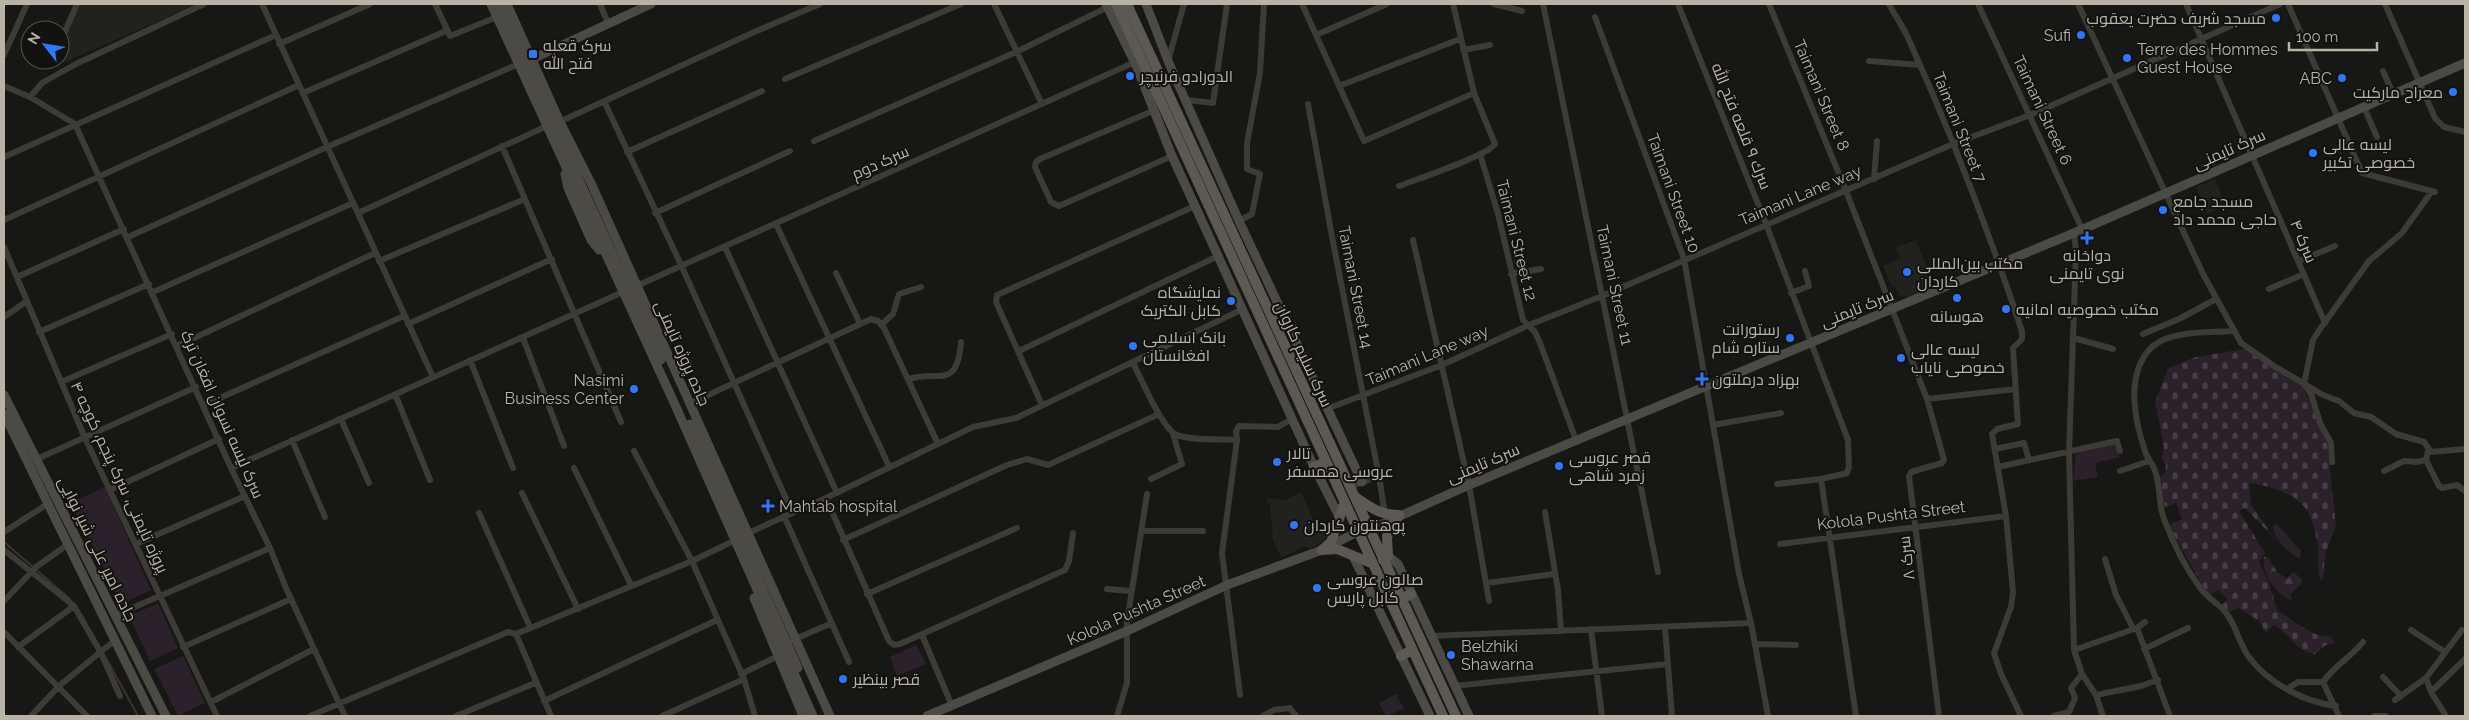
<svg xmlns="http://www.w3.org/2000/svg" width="2469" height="720" viewBox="0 0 2469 720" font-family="Raleway,Cairo,sans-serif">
  <defs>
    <pattern id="forest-firs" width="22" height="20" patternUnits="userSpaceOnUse" patternTransform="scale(1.25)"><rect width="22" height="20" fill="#2a212a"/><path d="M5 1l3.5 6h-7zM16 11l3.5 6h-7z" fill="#473f46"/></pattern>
    <pattern id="cemetery-stones" width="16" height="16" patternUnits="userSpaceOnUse" patternTransform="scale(1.25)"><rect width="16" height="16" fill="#2a212a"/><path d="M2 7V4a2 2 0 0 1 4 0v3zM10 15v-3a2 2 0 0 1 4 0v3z" fill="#473f46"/></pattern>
  </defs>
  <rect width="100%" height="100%" fill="#171715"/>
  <path fill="#21211e" d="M80,4H197L58,65L55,61L60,60V49Z
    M2215,179L2226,206L2207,214L2196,187Z
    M1916,240L1934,287L1907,298L1905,295L1901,296L1895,287H1892L1883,266L1900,258L1896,247Z
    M1301,492L1317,529L1323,527L1327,536L1321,543L1309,549L1306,546L1281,558L1273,540L1270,505L1267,504V498L1284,500Z"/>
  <path fill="#2a212a" d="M2116,443L2120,457L2095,463L2098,477L2073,481L2076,454Z
    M105,487L151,590L122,604L71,503Z
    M158,603L178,648L150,661L129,616Z
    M916,645L926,664L897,676L890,657Z
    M183,656L205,703L178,716L154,669Z
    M1396,694L1404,709L1386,716L1379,703Z"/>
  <path fill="url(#forest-firs)" d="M2274,524C2282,526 2292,544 2301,550L2300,558C2289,554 2270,536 2274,524Z
    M2265,556L2269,558L2277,572L2287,579L2294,571L2303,582L2290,595L2293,600C2279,600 2257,567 2265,556Z"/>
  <path fill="url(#cemetery-stones)" d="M2244,349L2302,386L2327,439L2336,526L2325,554L2323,580L2320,579C2317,569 2319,558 2318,548C2312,501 2296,493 2252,483L2249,484L2251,504L2274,538L2245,508L2239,511L2265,553L2259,562L2269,583L2277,610C2292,619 2313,639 2331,636L2335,643L2326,645L2315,654C2296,652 2290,634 2274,625L2266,633L2259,621L2239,608L2228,613L2220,606L2228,600L2219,590L2208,595L2168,525L2182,519L2176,503L2165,507L2157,479L2165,473L2166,464L2162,458L2164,447L2155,402L2168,368L2196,357Z"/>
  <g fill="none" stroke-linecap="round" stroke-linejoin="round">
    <path stroke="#3c322b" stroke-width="2" d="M4,542L70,599
      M105,656L138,716"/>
    <path stroke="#3c3b36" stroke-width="6" d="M262,4L433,377
      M435,4L450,36L497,17
      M600,4L608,23
      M994,4L1042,104
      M1302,4L1364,141L1474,93
      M1494,4L1522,11
      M1543,4L1658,572
      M1678,4L1766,224L1848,440L1849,467L1847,473L1821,479L1856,716
      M1769,4L1846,191L1927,399L1944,460L1942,463L1911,472L1909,476L1939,716
      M1889,4C1895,16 1904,28 1909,40C1952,135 1989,232 2022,331V339L2013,348L2018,424L1997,429L1992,434L2006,516L2013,592L2011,607L1994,653L2001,674L2021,716
      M1978,4L2082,229
      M2078,4L2203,274L2241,343L2274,366L2323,395L2339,401L2354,413L2371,417L2396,434L2424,442L2431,452L2465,449
      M2186,4L2325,323
      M2288,4L2362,173L2435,192
      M2385,4L2435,118L2444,127L2465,132
      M1595,17L1684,259L1739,574L1751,623L1768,716
      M1316,35L1387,4
      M60,43L77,4
      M279,44L370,4
      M1463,50L1490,45
      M4,55L27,4
      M1168,61L1184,4
      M1869,61L1920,65
      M52,63L53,60
      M2383,71L2393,94
      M785,79L961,4
      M4,86L30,97L75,124L231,468L270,548L286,588L345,716
      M1339,86L1460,39
      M303,93L446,31
      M30,97L42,83L76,64L204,4
      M1187,100L1213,103L1227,4
      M604,101L682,267L792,512
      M1308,104L1333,242L1379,476L1385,515
      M2364,107L2377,137
      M1155,110L1040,159L1036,162L1035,167L1051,202L1059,206L1172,156
      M557,123L752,33L820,4
      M814,141L1016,52L1108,7
      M502,146L621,422
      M627,152L762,91
      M1480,154L1498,214L1523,320L1535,332L1540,343L1576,440
      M4,157L276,35
      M1874,179L1877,141
      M1399,186C1415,180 1489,155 1495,144L1474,93L1453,4
      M358,213L547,126
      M655,213L790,151
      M4,220L299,85
      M1239,221L1252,214L1260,174L1247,169V143L1260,73L1264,4
      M776,224L889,466
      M2074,233L2076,251L2069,453L2074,650L2082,674L2096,695L2103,716
      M128,237L327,147L514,66
      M1413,240L1469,485L1489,601
      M4,247L85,438L217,716
      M725,247L837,493
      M379,261L525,199
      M2299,261L2335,246
      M836,273L860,324
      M1511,274L1541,269
      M17,277L124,229
      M2269,289L2304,274
      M153,292L353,203
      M1791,293L1809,286L1805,271
      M4,317L27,301
      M408,324L552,259
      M881,325L893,314L899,294L921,287
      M2232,331C2210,333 2170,330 2152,347C2124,374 2135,422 2146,454C2149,460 2153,465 2155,471C2161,486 2158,504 2164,519C2173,543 2186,569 2201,589C2208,598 2219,604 2226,613C2236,625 2239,644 2249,657C2268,683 2304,702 2336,706
      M39,332L149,284
      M2143,334L2181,318L2216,299
      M523,338L564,446
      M2074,338L2113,349
      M177,346L375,253
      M1019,351L1218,256
      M470,360L513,468
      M1133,363C1141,378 1161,426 1175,434C1188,441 1221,439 1237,440
      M909,379C940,370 957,390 961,342
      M61,382L172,334
      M395,394L430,480
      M1927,399L2016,389
      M689,404L871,319L878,321L884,328L938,444
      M204,405L404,316
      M1042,405L996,302L997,295L1195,206
      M1329,408L1442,365L1529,325L1602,296L1953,144L2030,115L2280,4
      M341,419L369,483
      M1713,425L1781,413
      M292,440L325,517
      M1995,449L2024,443L2029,460
      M634,451L692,561L744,679L755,716
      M2428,451L2426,460L2439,486L2442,488L2457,485L2465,491
      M37,459L196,387
      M2332,462L2331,443L2320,423L2311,394L2304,384L2313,340L2320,329L2369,261L2402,233L2432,191
      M1998,467L2117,441L2120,451
      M231,468L1135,62
      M574,468L631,585
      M2120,471L2149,461
      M2384,471L2404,461L2416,462L2426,460
      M1151,479L1182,464L1173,434
      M1777,484L1821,479
      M1349,487L1379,476
      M110,490L219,439
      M522,493L578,609
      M826,498L889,641L894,645L900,644L1065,570L1069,561L1073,533
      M1545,512L1558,590L1561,631
      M479,513L530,627
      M784,516L849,662
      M1141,531H1203
      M4,532L49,503
      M746,534L826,498L973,427L1016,418L1243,309
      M843,540L1007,465L1027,459L1048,465L1159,414
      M136,544L245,496
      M1780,544L2006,516
      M4,550L74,606L101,653L120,696
      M2105,559L2116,595L2133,628
      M1487,583L1554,574
      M1107,589L1130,591
      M867,594L1017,528
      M4,601L36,567L67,545
      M114,616L270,548
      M1665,628L1672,716
      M2137,628L2170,716
      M1591,629L1602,716
      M2411,630L2445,652
      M4,632L87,716
      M516,634L551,716
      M922,635L952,706
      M1430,636L1751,623
      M786,643L832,623
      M1755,644L1796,645
      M18,647L74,606
      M183,647L291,599
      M2144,649L2188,628
      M2074,650L2137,628L2145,622
      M741,674L780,655
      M2383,677L2401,696
      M2323,682C2334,666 2351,657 2363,642
      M2323,682L2339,716
      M1454,686L1668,664
      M2287,689L2298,682H2323
      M2431,692L2465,659
      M1240,695L1222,553L1237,440L1236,431L1239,426L1278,427L1292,419
      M2096,695L2141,686L2158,680
      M2395,700L2426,678
      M544,701L717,620
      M211,702L314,649
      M31,716L59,686L114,641
      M310,716L508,632L516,634L692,561L738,539
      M456,716L535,683
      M662,716L744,679
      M1117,716L1127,683V622L1147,494
      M1263,716L1274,710L1290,708L1296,716
      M2054,716L2069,712L2075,698L2071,688L2082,674
      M2374,716H2386
      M2446,716L2431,692L2426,678L2462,630"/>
    <path stroke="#4c4a44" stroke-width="9" d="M491,4L676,407L813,716
      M499,4L661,360
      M507,4L560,122L591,183L830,716
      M1106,4L1136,65L1172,156L1218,256L1314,467L1340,518
      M1146,4L1168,61L1239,221L1362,482
      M528,61L651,4
      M565,174L568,188L591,240L599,250
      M4,395L166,716
      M4,414L152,716
      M690,424L798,668
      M1369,530L1469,485L2074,233L2465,63
      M1353,556L1430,716
      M1388,556L1398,564L1469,716
      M754,598L803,716
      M927,716L1127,631L1227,585L1322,550L1357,532"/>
    <path stroke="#5b5952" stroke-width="10" d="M1116,4L1443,716
      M1127,4L1456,716
      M1314,467L1325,462
      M1355,497C1370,507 1380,515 1399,515
      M1322,550L1331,542L1344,504
      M1322,550L1337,549L1371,563
      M1383,560L1388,556L1387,536L1399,515
      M1401,599L1411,594
      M1401,656L1412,650"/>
  </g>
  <g fill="#3077f5" stroke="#121210" stroke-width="2">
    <circle cx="2276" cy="18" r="5"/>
    <circle cx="2081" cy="35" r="5"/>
    <rect x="528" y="49" width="10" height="10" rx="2.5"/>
    <circle cx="2127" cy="58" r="5"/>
    <circle cx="1130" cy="76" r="5"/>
    <circle cx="2342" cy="78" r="5"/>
    <circle cx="2453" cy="92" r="5"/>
    <circle cx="2313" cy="153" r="5"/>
    <circle cx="2163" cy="210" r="5"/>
    <path d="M2084.5 230.5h5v5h5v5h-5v5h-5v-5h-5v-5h5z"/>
    <circle cx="1907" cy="272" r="5"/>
    <circle cx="1957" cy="298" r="5"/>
    <circle cx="1231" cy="301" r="5"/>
    <circle cx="2006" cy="309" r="5"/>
    <circle cx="1790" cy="338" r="5"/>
    <circle cx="1133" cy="346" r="5"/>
    <circle cx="1901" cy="358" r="5"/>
    <path d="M1699.5 371.5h5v5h5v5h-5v5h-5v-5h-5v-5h5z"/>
    <circle cx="634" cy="389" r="5"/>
    <circle cx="1277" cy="462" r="5"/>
    <circle cx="1559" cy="466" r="5"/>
    <path d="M765.5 498.5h5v5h5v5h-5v5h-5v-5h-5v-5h5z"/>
    <circle cx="1294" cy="525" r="5"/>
    <circle cx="1317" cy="588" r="5"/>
    <circle cx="1451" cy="655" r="5"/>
    <circle cx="843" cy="679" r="5"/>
  </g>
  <g text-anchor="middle" stroke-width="4" stroke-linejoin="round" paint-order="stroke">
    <g font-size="16" fill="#b8b2a7" stroke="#121210" text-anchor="start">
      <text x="2266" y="24" text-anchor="end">مسجد شریف حضرت یعقوب</text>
      <text x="2071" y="41" text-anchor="end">Sufi</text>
      <text x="543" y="51">سرک قعله<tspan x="543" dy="18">فتح الله</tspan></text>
      <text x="2137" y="55">Terre des Hommes<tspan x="2137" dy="18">Guest House</tspan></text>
      <text x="1140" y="82">الدورادو فرنیچر</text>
      <text x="2332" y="84" text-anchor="end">ABC</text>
      <text x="2443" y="98" text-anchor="end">معراح مارکیت</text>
      <text x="2323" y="150">لیسه عالی<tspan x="2323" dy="18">خصوصی تکبیر</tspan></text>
      <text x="2173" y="207">مسجد جامع<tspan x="2173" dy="18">حاجی محمد داد</tspan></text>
      <text x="2087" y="261" text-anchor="middle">دواخانه<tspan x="2087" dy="18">نوی تایمنی</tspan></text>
      <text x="1917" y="269">مکتب بین‌المللی<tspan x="1917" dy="18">کاردان</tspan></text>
      <text x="1221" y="298" text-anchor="end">نمایشگاه<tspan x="1221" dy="18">کابل الکتریک</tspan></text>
      <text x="2016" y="315">مکتب خصوصیه امانیه</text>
      <text x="1957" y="322" text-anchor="middle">هوسانه</text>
      <text x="1780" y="335" text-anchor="end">رستورانت<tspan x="1780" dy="18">ستاره شام</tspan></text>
      <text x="1143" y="343">بانک اسلامی<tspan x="1143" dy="18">افغانستان</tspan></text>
      <text x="1911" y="355">لیسه عالی<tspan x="1911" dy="18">خصوصی نایاب</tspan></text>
      <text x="1712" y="385">بهزاد درملتون</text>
      <text x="624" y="386" text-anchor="end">Nasimi<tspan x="624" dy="18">Business Center</tspan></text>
      <text x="1287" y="459">تالار<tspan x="1287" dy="18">عروسی همسفر</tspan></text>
      <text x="1569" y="463">قصر عروسی<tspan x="1569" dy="18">زمرد شاهی</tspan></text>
      <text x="779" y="512">Mahtab hospital</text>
      <text x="1304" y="531">پوهنتون کاردان</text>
      <text x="1327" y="585">صالون عروسی<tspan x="1327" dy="18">کابل پاریس</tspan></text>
      <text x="1461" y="652">Belzhiki<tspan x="1461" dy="18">Shawarna</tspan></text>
      <text x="853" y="685">قصر بینظیر</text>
    </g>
    <g font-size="16" fill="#b8b2a7" stroke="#121210">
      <text transform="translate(1822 95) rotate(67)" y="6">Taimani Street 8</text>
      <text transform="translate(2043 110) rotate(65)" y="6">Taimani Street 6</text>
      <text transform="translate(1742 126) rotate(68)" y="6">سرك ٩ قلعه فتح الله</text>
      <text transform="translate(1960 127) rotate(68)" y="6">Taimani Street 7</text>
      <text transform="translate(2229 149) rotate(-24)" y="6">سرک تایمنی</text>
      <text transform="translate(880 162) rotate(-24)" y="6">سرک دوم</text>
      <text transform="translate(1674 193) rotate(70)" y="6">Taimani Street 10</text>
      <text transform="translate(1800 195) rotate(-23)" y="6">Taimani Lane way</text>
      <text transform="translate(1517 240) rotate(76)" y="6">Taimani Street 12</text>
      <text transform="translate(2304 241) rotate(67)" y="6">سرک ۴</text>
      <text transform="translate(1615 285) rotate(78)" y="6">Taimani Street 11</text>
      <text transform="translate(1356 287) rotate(79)" y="6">Taimani Street 14</text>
      <text transform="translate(1857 308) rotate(-22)" y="6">سرک تایمنی</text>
      <text transform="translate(683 353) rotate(66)" y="6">جاده پروژه تایمنی</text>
      <text transform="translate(1304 354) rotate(65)" y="6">سرک سلیم کاروان</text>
      <text transform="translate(1427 355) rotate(-23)" y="6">Taimani Lane way</text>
      <text transform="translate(223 414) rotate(66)" y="6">سرک لیسه نسوان افغان‌ ترک</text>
      <text transform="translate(1483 463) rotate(-23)" y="6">سرک تایمنی</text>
      <text transform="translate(120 477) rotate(65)" y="6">پروژه تایمنی، سرک پنجم، کوچه ۴</text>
      <text transform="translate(1891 515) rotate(-7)" y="6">Kolola Pushta Street</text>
      <text transform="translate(98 549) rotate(64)" y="6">جاده امیر علی شیر نوایی</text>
      <text transform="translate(1906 558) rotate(-97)" y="6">سرک ۸</text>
      <text transform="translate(1136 610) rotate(-24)" y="6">Kolola Pushta Street</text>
    </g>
  </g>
  <rect width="2469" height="720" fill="none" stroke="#b8b2a7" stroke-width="10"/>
  <g transform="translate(45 45) rotate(301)"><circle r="24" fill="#121210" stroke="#54524c"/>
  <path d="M0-4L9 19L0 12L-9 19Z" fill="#3077f5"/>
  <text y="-8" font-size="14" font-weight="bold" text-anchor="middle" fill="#b8b2a7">N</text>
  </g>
  <path d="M2289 42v8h88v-8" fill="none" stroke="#b8b2a7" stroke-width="2.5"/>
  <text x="2296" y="42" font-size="15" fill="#b8b2a7" stroke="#121210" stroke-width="4" paint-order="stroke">100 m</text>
</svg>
